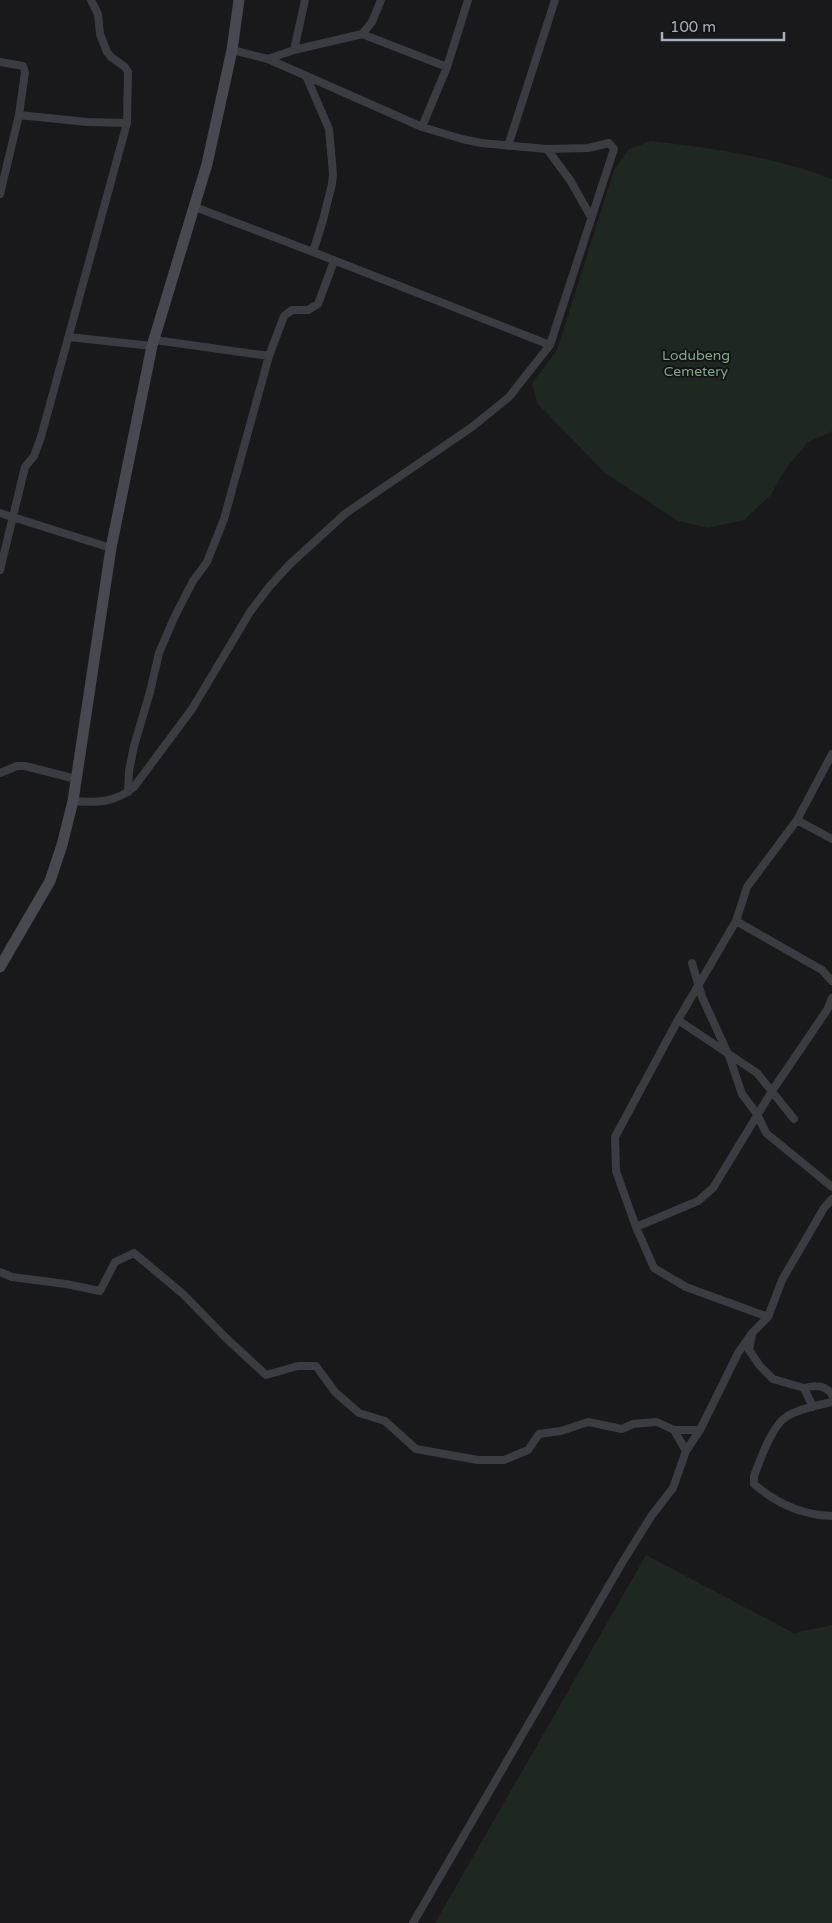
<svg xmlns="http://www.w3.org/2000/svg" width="832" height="1923" viewBox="0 0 832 1923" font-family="'Varela Round',sans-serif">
  <rect width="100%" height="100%" fill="#19181b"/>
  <path fill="#1e2720" d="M651,141C713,148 774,157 832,179V431L807,443L784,471L771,495L744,520L708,528L678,521L605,473L537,403L532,383L557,350L614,170L629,149Z
    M646,1555L794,1633L832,1625V1923H435Z"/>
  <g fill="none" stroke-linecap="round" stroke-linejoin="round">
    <path stroke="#3b3b42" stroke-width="8" d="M362,34L447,67
      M294,50L305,0
      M268,59L294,50L362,34L372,22L381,0
      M0,62L23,66L25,72L19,115L0,194
      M306,76L329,129L333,174L332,184L323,220L313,252L550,345
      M19,115L87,122L127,123L128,72L125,67L111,57L107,52L100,34L98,14L91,0
      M422,127L447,67L468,0
      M508,146L555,0
      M547,149L570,180L591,217
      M195,207L313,252
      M69,337L152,346
      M155,340L269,356
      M0,513L111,548
      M0,570L25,467L34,456L41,437L127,123
      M0,773L17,766H25L76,779
      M128,792L129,771L134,746L150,692L159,653L174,618L193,581L207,562L224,519L269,356L284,316L292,310H308L318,304L334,261
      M73,801C96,803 115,803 134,787L192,709L250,612L269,587L290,564L346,513L472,427L509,397L550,345L614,149L609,143L588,148L547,149L481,143L462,139L422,127L268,59L232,50
      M797,820L832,839
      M736,921L815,966L822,970L832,981
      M692,963L702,997L729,1056L742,1094L757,1114L766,1133L832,1187
      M678,1020L757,1073L794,1119
      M636,1227L698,1201L713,1188L772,1091L827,1010L832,998
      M0,1272L12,1277L66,1284L100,1291L115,1262L134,1253L183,1294L226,1338L266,1375L298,1366H316L335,1392L359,1413L385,1421L416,1449L478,1460H504L528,1450L539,1434L561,1431L588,1422L622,1429L633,1424L657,1422L674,1430H700
      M768,1317L686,1287L654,1268L636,1227L616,1171L615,1137L678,1020L736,921L747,887L797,820L832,754
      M752,1335L749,1350L760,1366L773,1379L804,1388L813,1407
      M804,1388C814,1385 826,1385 832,1395
      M832,1402C819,1405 797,1409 786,1417C772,1426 760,1460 754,1476V1484C776,1503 803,1515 832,1516
      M674,1430L686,1451
      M413,1923L622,1563L652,1515L673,1488L686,1451L700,1430L738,1353L752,1333L768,1317L782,1280L824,1208L832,1199"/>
    <path stroke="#474850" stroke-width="11" d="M0,967L50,881L62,845L73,801L111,548L152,346L207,164L232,50L239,0"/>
  </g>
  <g text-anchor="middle" stroke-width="4" stroke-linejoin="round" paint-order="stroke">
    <g font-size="14" fill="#7fa886" stroke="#141316">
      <text x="696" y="360">Lodubeng<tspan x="696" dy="16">Cemetery</tspan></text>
    </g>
  </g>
  <path d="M662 32v8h122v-8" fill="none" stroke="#a9adbc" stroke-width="2.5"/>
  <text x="670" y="32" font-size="15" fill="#a9adbc" stroke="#141316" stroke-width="4" paint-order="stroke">100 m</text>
</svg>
